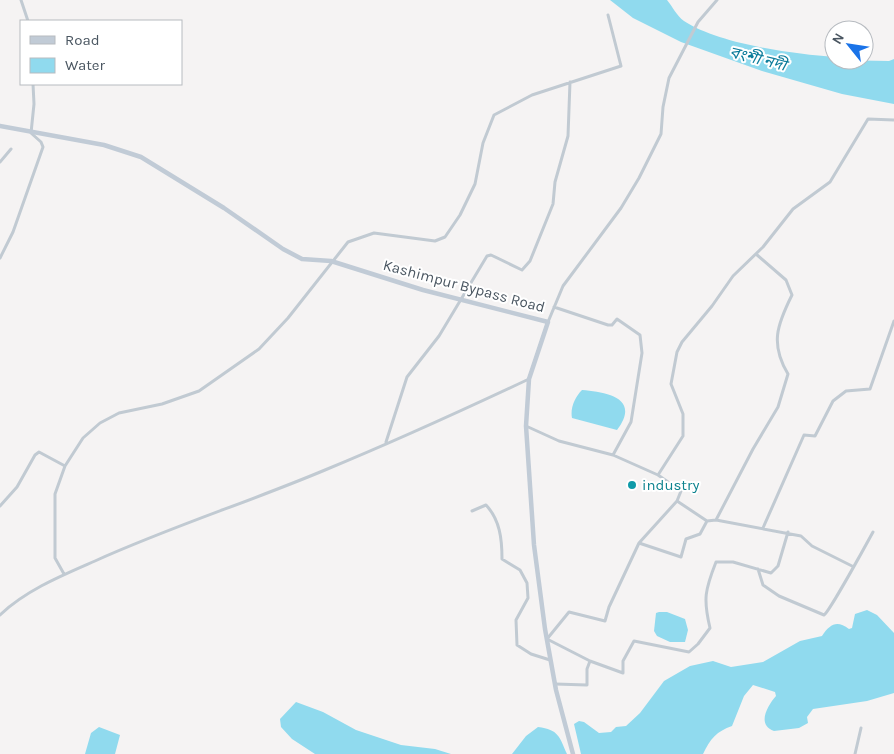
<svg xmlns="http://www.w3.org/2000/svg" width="894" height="754" viewBox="0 0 894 754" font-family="Karla,'Noto Sans Bengali',sans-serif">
  <rect width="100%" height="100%" fill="#f5f3f3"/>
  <path fill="#90daee" d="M610,0H667C672,6 677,16 684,21C719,44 793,54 834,57V60L889,61L894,59V104L842,94L762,71L681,42L633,18Z
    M582,390C607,392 641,398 617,430L572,418C570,408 575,397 582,390Z
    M867,610L877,615L894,633V693L867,701L813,709L807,717L808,723L799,728L774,731C756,725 768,705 776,696L775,692L753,685L744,696L732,726C717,731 710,739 703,754H581L574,724L579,721L584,722L599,733L611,732L616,727L626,726L640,713L664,681L690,666L713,661L731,667L763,662L800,641L822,636C830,624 837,620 849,629L852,628L855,614Z
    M659,612H667L685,619L688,630L685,642H670L657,636L654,631L656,613Z
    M296,702L323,712L356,730L401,745L435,749L451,754H315L292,739L281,727L280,719Z
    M99,727L120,735L115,754H85L91,733Z
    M538,727C559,730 559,736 567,754H512L526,736Z"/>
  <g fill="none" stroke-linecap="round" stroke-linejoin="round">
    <path stroke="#c1cad2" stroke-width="3" d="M21,0L28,21
      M0,162L11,149
      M0,258L13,232L43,147L41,142L31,133L34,104L33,84
      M554,307L608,325H612L617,319L640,335L642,353L631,422L613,455
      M548,322L563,286L621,208L639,178L661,134L663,107L669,78L698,22L717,0
      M526,426L559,441L613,455L658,475
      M386,442L407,377L439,336L487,256L491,255L522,270L530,261L553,204L555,182L568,136L570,82
      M677,501L707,521L716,520L801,536L812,546L852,566
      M0,506L17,487L35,455L39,452L65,466
      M472,511L486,505C500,520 502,539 502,559L520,570L527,583L528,598L516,620L517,645L531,654L550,660
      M716,520L753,449L778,407L788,374C770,344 777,325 792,295L786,280L756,254
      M763,528L804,435L815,436L833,401L846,391L870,389L894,321
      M788,532L778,566L771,573L733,562H716C705,590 703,599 710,628L698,644L689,652L634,641L623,661V673L590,661L547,639L569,612L605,621L609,607L639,543L677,501L681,491L658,475L683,436V414L671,384L677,352L682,342L712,306L733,276L763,247L793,209L830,182L868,119L894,120
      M639,543L681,557L686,539L700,534L707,521
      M758,569L763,585L779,596L824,615C829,612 867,543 873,532
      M64,574L55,558V494L65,466L83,438L100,423L119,413L162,404L199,391L259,349L288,318L348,242L374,233L435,241L445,237L460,215L475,184L483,143L494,115L532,95L621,66L608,15
      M0,615C26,590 63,575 95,561C170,527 249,502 325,470C393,442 461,411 529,379
      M555,684L587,685V669L590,661
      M855,754L861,728"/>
    <path stroke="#c1cbd6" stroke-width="4.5" d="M0,126L104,145L141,157L224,208L283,249L302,259L331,261L423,290L548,322L529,379L526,426L534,545L545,629L556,690L573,754"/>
  </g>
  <circle fill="#0f9aa8" stroke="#fff" stroke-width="2" cx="632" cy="485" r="5"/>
  <g text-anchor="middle" stroke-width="4" stroke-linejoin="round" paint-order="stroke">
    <g font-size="15" fill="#4a5661" stroke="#fff">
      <text transform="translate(464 286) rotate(15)" y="5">Kashimpur Bypass Road</text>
    </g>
    <g font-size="15" fill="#0d838f" stroke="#fff" text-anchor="start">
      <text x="642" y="490">industry</text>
    </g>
    <g font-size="16" font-style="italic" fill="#0c7c9b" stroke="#fff">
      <text transform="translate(758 58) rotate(14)" y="6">বংশী নদী</text>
    </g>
  </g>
  <rect x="20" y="20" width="162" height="65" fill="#ffffff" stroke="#b7bbc0"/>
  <rect x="30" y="36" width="25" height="8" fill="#c1cbd6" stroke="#b7bbc0"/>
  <text x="65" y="45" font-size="15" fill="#4a5661">Road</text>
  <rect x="30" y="58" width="25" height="15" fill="#90daee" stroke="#b7bbc0"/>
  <text x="65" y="70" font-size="15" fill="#4a5661">Water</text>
  <g transform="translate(849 45) rotate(300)"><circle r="24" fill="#ffffff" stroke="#b7bbc0"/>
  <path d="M0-4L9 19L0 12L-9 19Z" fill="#1a73e8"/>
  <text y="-8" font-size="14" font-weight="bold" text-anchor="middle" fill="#4a5661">N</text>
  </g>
</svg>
